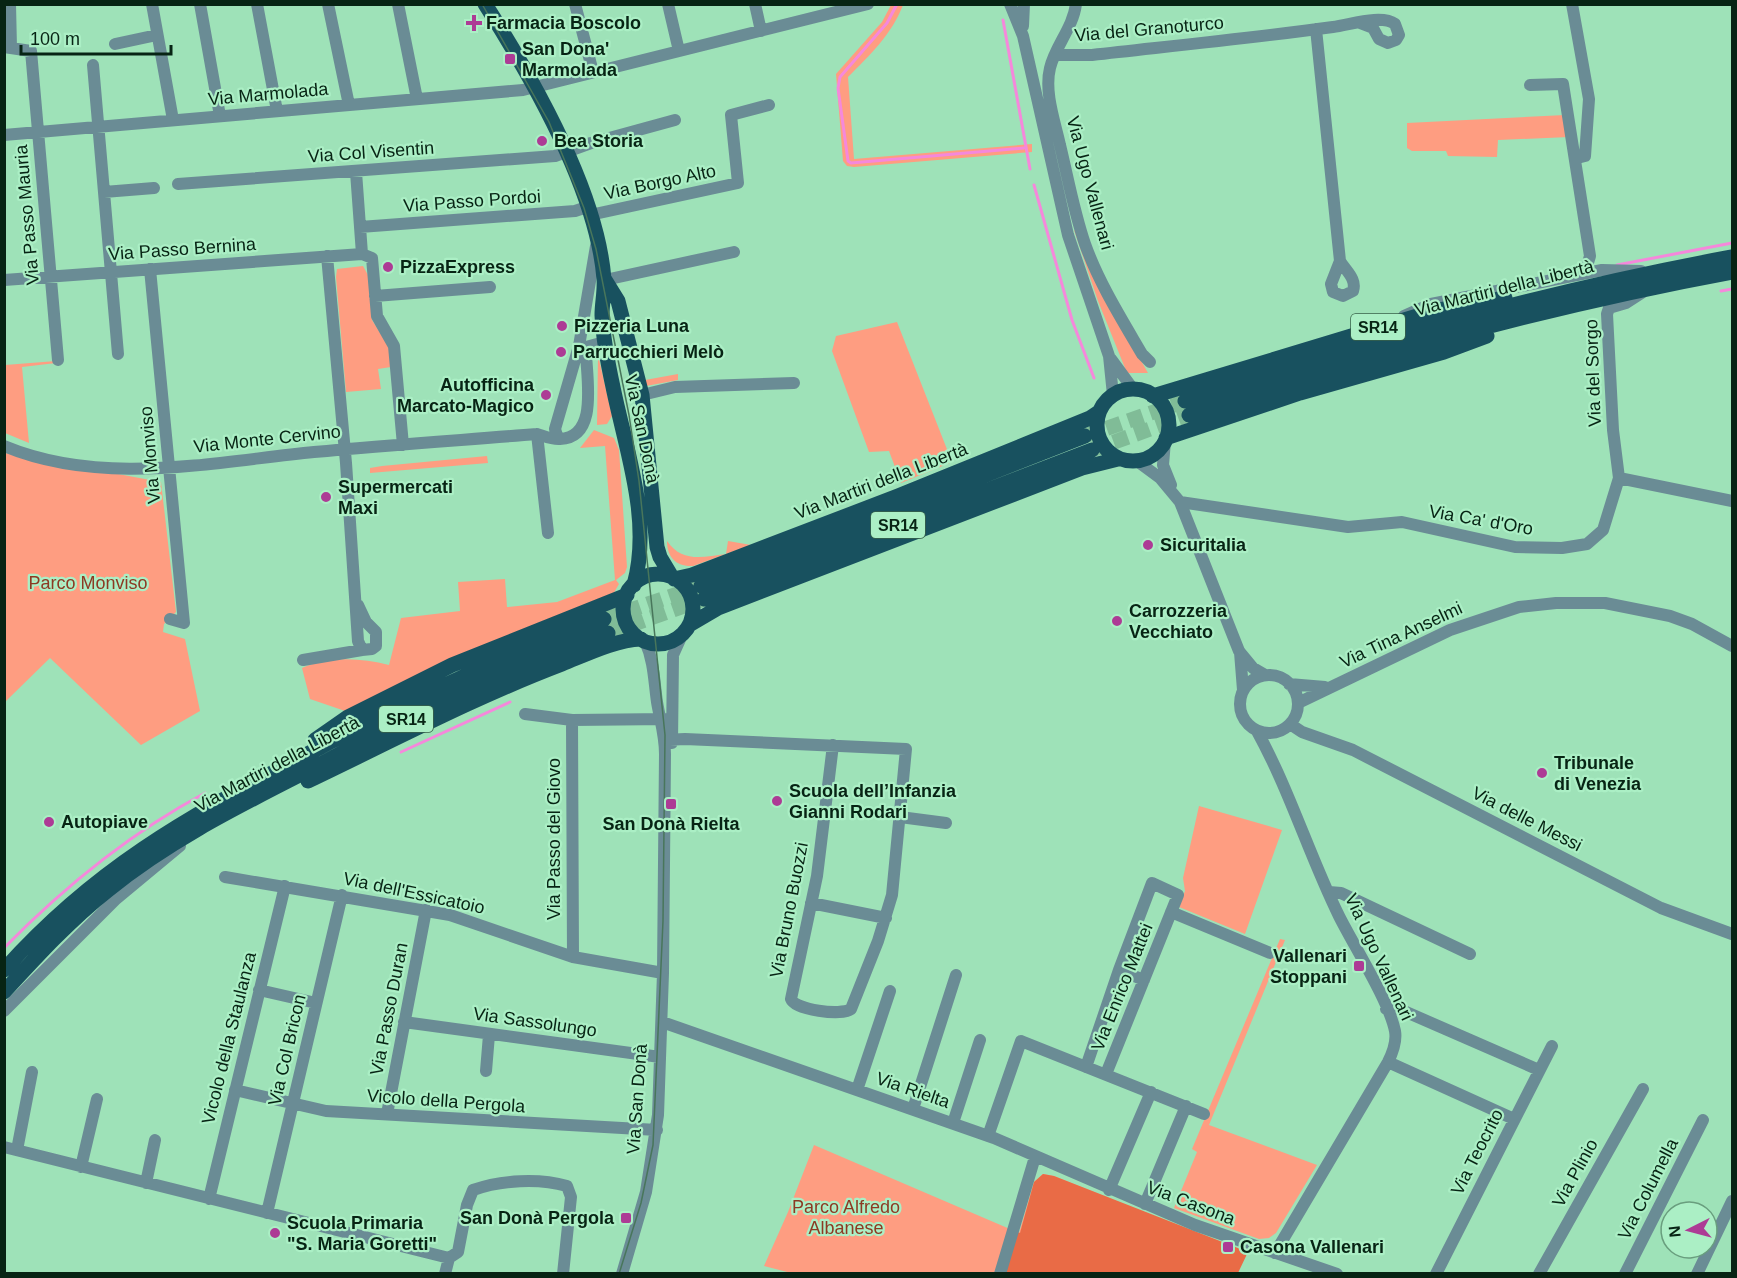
<svg xmlns="http://www.w3.org/2000/svg" width="1737" height="1278" viewBox="0 0 1737 1278" font-family="Helvetica,sans-serif">
  <rect width="100%" height="100%" fill="#9ee2b8"/>
  <path fill="#fe9d81" d="M891,5H903C892,34 870,55 848,77L854,159L1032,144V152L854,167L847,166L843,161L836,74L882,22Z
    M1565,115L1569,137L1498,140L1497,157L1448,156L1446,151H1412L1407,148V123Z
    M1074,230L1078,233L1104,295L1148,373H1127L1098,301Z
    M363,266L369,277L372,320L389,347L391,367L378,369L381,389L346,392L336,277L337,269Z
    M897,322L952,462L901,483L889,451L869,452L832,351L836,336Z
    M598,355L612,416L607,424L597,425Z
    M56,361V363L22,367L29,443L5,433V365Z
    M678,374V380L646,386L645,380Z
    M594,430L614,438L619,450L627,567L625,573L616,580L619,584L612,596L348,712L310,699L302,668C330,656 360,658 389,665L401,618L460,611L458,582L505,579L507,607L557,602L615,580L605,446L580,448Z
    M5,453L161,482L176,612L164,624L163,632L185,639L200,711L141,745L50,658L5,702Z
    M487,456L488,463L370,473V468L382,466Z
    M667,541C682,563 703,557 726,554L728,541L751,545L693,566C676,567 667,557 667,541Z
    M1199,806L1282,830L1245,934L1179,907L1185,891L1183,878Z
    M1280,939L1285,940L1209,1125L1317,1165L1276,1233L1269,1238L1259,1239L1174,1208L1197,1152L1192,1149Z
    M814,1145L1019,1233L1034,1182L1043,1174L1054,1176L1154,1216L1238,1274H795L764,1266L788,1212Z"/>
  <path fill="#e96b46" d="M1043,1174L1054,1176L1248,1252L1238,1273L1000,1274L1013,1230L1020,1233L1034,1182Z"/>
  <g fill="none" stroke-linecap="round" stroke-linejoin="round">
    <path stroke="#f588db" stroke-width="3" d="M897,4L887,23L840,77L838,88L848,161L851,163L1024,148
      M1003,20L1030,169
      M1034,185L1072,320L1094,378
      M1617,265L1732,243
      M1721,291L1732,289
      M401,752L510,702
      M4,948C64,887 130,833 205,793"/>
    <path stroke="#80bc97" stroke-width="15" stroke-dasharray="15 8" stroke-linecap="butt" d="M1085,436L1185,401
      M1092,450L1189,415
      M604,619L701,586
      M608,633L704,599"/>
    <path stroke="#6a8c95" stroke-width="12" d="M10,4L11,48
      M152,4L173,120
      M200,4L220,116
      M257,4L277,111
      M328,4L349,105
      M398,4L417,99
      M575,4L593,72
      M668,4L679,51
      M755,4L761,31
      M1010,4L1023,36L1068,235L1109,356L1113,395
      M1076,4C1073,28 1055,46 1050,68C1044,92 1055,122 1060,145C1068,178 1074,212 1085,244C1099,283 1121,318 1142,354L1150,362
      M1572,4L1589,99L1585,156L1581,157
      M1023,26L1024,4
      M1316,29L1340,261L1331,284L1333,292L1343,296L1353,291C1357,279 1346,271 1340,261
      M115,44L157,35
      M4,47L31,51L58,360
      M1057,55H1092C1172,46 1253,38 1333,27C1350,25 1381,14 1395,24L1399,35L1396,40L1388,43L1379,39L1373,28L1360,23
      M93,65L118,354
      M1530,85L1563,84L1590,256L1587,266L1578,274
      M4,135L523,90L868,4
      M356,172L362,254
      M178,184L555,156L591,143L675,120
      M104,192L154,188
      M590,215L738,183L731,115L769,105
      M360,227L575,211L587,207
      M327,256L346,463L358,641L362,650L372,649L376,646V632L366,622L358,605
      M150,269L184,623L170,619
      M4,280L362,254L372,258L377,316L394,346L403,445
      M605,280L734,252
      M375,296L490,287
      M1404,316L1431,304L1602,270L1641,271
      M1111,359L1133,389
      M642,395L675,387L794,383
      M537,434L548,533
      M558,439L555,429L579,346L596,246
      M1165,441L1163,465L1171,485
      M4,446C103,487 212,462 314,452C388,445 463,440 537,434C544,436 553,440 560,439C601,437 585,373 586,347L597,344L606,348
      M1137,461L1160,478L1180,502L1239,651L1253,668L1265,675
      M1619,478L1732,501
      M1180,502L1348,527L1402,522L1515,547L1562,548L1587,544L1603,530L1619,478L1613,430L1607,314L1609,308L1626,303L1643,292
      M1240,652L1243,690
      M303,660L362,650
      M1240 704a29 29 0 1 1 58 0a29 29 0 1 1-58 0Z
      M1289,684L1325,687
      M1298,703L1450,630L1519,607L1556,603H1605L1670,616L1692,624L1732,646
      M525,714L572,720L668,719
      M572,720L573,957
      M1290,724L1302,732L1353,750L1661,908L1732,934
      M1257,731C1290,791 1309,855 1339,916C1354,946 1389,1001 1395,1031C1397,1042 1393,1052 1388,1062L1275,1253
      M665,740L685,739L906,749L892,895L878,941L851,1009C841,1016 795,1010 791,999L817,876L833,745
      M672,743L673,655L682,635
      M900,817L946,823
      M225,877L450,915L573,957L663,973
      M1329,892L1341,893L1470,954
      M811,903L886,918
      M1171,912L1270,953
      M259,990L316,1003
      M1386,1009L1397,1008L1539,1070
      M4,1011L115,900L180,846
      M404,1022L660,1057
      M662,1022L994,1138L1195,1225L1337,1274
      M1388,1062L1514,1119
      M1086,1067L1119,970L1144,980
      M486,1071L489,1035
      M1106,1074L1178,895L1152,883L1119,970
      M235,1090L326,1111L657,1130
      M857,1090L890,991
      M913,1109L956,975
      M387,1114L426,910
      M953,1123L980,1040
      M988,1136L1021,1041L1204,1114
      M4,1147L449,1258L445,1274
      M17,1150L32,1072
      M81,1167L97,1099
      M146,1183L155,1140
      M1109,1190L1151,1092
      M209,1199L285,886
      M1145,1204L1186,1106
      M267,1213L342,895
      M449,1258L458,1252L467,1205L473,1190C501,1180 539,1178 567,1186L571,1197L563,1274
      M622,1274L646,1192L658,1115L663,973L665,754C665,735 660,720 657,702C654,681 654,661 645,641
      M1000,1274L1035,1157
      M1436,1274L1552,1046
      M1539,1274L1643,1089
      M1625,1274L1703,1120
      M1697,1274L1732,1201"/>
    <path stroke="#18515f" stroke-width="15" d="M485,4C533,79 597,190 604,279C605,291 602,303 602,315C603,339 608,364 613,387C626,451 652,520 634,585
      M605,280L618,301L642,395L657,547L660,557L672,577
      M1097 425a36 36 0 1 1 72 0a36 36 0 1 1-72 0Z
      M1153,396L1434,311L1505,298
      M1185,401C1364,342 1547,291 1732,257
      M1189,415C1367,356 1548,306 1732,272
      M1166,438L1300,393L1444,352L1487,336
      M623 609a35 35 0 1 1 70 0a35 35 0 1 1-70 0Z
      M674,579L692,575L898,496L1090,418L1099,412
      M701,586L1085,436
      M704,599L1092,450
      M689,625L718,608L1082,468L1118,459
      M315,740L348,717L452,665L627,595
      M308,781C392,741 475,697 562,664C587,654 615,640 641,639
      M4,970C94,869 185,819 302,757C401,704 499,657 604,619
      M4,992C37,956 70,920 108,890C173,837 249,801 323,763C416,713 509,669 608,633"/>
    <path stroke="#48765b" stroke-width="1.5" d="M482,4L549,122L584,208L596,249L629,415L639,481L665,735L663,921L653,1145L641,1203L619,1274"/>
  </g>
  <g fill="#ad3b95" stroke="#abefc5" stroke-width="2">
    <path d="M471 14h6v6h6v6h-6v6h-6v-6h-6v-6h6z"/>
    <rect x="504" y="53" width="12" height="12" rx="3"/>
    <circle cx="542" cy="141" r="6"/>
    <circle cx="388" cy="267" r="6"/>
    <circle cx="562" cy="326" r="6"/>
    <circle cx="561" cy="352" r="6"/>
    <circle cx="546" cy="395" r="6"/>
    <circle cx="326" cy="497" r="6"/>
    <circle cx="1148" cy="545" r="6"/>
    <circle cx="1117" cy="621" r="6"/>
    <circle cx="1542" cy="773" r="6"/>
    <circle cx="777" cy="801" r="6"/>
    <rect x="665" y="798" width="12" height="12" rx="3"/>
    <circle cx="49" cy="822" r="6"/>
    <rect x="1353" y="960" width="12" height="12" rx="3"/>
    <rect x="620" y="1212" width="12" height="12" rx="3"/>
    <circle cx="275" cy="1233" r="6"/>
    <rect x="1222" y="1241" width="12" height="12" rx="3"/>
  </g>
  <g text-anchor="middle" stroke-width="4.5" stroke-linejoin="round" paint-order="stroke">
    <g fill="#abefc5" stroke="#386149" stroke-width="1.5">
      <rect x="1351" y="314" width="54" height="26" rx="4.5"/>
      <rect x="871" y="512" width="54" height="26" rx="4.5"/>
      <rect x="379" y="706" width="54" height="26" rx="4.5"/>
    </g>
    <g font-size="16" font-weight="bold" fill="#072414">
      <text x="1378" y="333">SR14</text>
      <text x="898" y="531">SR14</text>
      <text x="406" y="725">SR14</text>
    </g>
    <g font-size="18" font-weight="bold" fill="#072414" stroke="#abefc5" text-anchor="start">
      <text x="486" y="29">Farmacia Boscolo</text>
      <text x="522" y="55">San Dona'<tspan x="522" dy="21">Marmolada</tspan></text>
      <text x="554" y="147">Bea Storia</text>
      <text x="400" y="273">PizzaExpress</text>
      <text x="574" y="332">Pizzeria Luna</text>
      <text x="573" y="358">Parrucchieri Melò</text>
      <text x="534" y="391" text-anchor="end">Autofficina<tspan x="534" dy="21">Marcato-Magico</tspan></text>
      <text x="338" y="493">Supermercati<tspan x="338" dy="21">Maxi</tspan></text>
      <text x="1160" y="551">Sicuritalia</text>
      <text x="1129" y="617">Carrozzeria<tspan x="1129" dy="21">Vecchiato</tspan></text>
      <text x="1554" y="769">Tribunale<tspan x="1554" dy="21">di Venezia</tspan></text>
      <text x="789" y="797">Scuola dell’Infanzia<tspan x="789" dy="21">Gianni Rodari</tspan></text>
      <text x="61" y="828">Autopiave</text>
      <text x="671" y="830" text-anchor="middle">San Donà Rielta</text>
      <text x="1347" y="962" text-anchor="end">Vallenari<tspan x="1347" dy="21">Stoppani</tspan></text>
      <text x="614" y="1224" text-anchor="end">San Donà Pergola</text>
      <text x="287" y="1229">Scuola Primaria<tspan x="287" dy="21">"S. Maria Goretti"</tspan></text>
      <text x="1240" y="1253">Casona Vallenari</text>
    </g>
    <g font-size="18" fill="#072414" stroke="#abefc5">
      <text transform="translate(1149 29) rotate(-5)" y="6">Via del Granoturco</text>
      <text transform="translate(268 94) rotate(-5)" y="6">Via Marmolada</text>
      <text transform="translate(371 152) rotate(-4)" y="6">Via Col Visentin</text>
      <text transform="translate(660 182) rotate(-12)" y="6">Via Borgo Alto</text>
      <text transform="translate(1090 183) rotate(75)" y="6">Via Ugo Vallenari</text>
      <text transform="translate(472 201) rotate(-4)" y="6">Via Passo Pordoi</text>
      <text transform="translate(27 215) rotate(-95)" y="6">Via Passo Mauria</text>
      <text transform="translate(182 249) rotate(-4)" y="6">Via Passo Bernina</text>
      <text transform="translate(1504 288) rotate(-14)" y="6">Via Martiri della Libertà</text>
      <text transform="translate(1593 373) rotate(-92)" y="6">Via del Sorgo</text>
      <text transform="translate(642 429) rotate(78)" y="6">Via San Donà</text>
      <text transform="translate(267 439) rotate(-6)" y="6">Via Monte Cervino</text>
      <text transform="translate(150 455) rotate(-95)" y="6">Via Monviso</text>
      <text transform="translate(881 481) rotate(-21)" y="6">Via Martiri della Libertà</text>
      <text transform="translate(1481 520) rotate(10)" y="6">Via Ca' d'Oro</text>
      <text transform="translate(1401 635) rotate(-25)" y="6">Via Tina Anselmi</text>
      <text transform="translate(277 764) rotate(-28)" y="6">Via Martiri della Libertà</text>
      <text transform="translate(1527 819) rotate(27)" y="6">Via delle Messi</text>
      <text transform="translate(554 839) rotate(-90)" y="6">Via Passo del Giovo</text>
      <text transform="translate(414 893) rotate(12)" y="6">Via dell'Essicatoio</text>
      <text transform="translate(789 910) rotate(-79)" y="6">Via Bruno Buozzi</text>
      <text transform="translate(1379 957) rotate(65)" y="6">Via Ugo Vallenari</text>
      <text transform="translate(1122 987) rotate(-68)" y="6">Via Enrico Mattei</text>
      <text transform="translate(389 1009) rotate(-79)" y="6">Via Passo Duran</text>
      <text transform="translate(535 1022) rotate(8)" y="6">Via Sassolungo</text>
      <text transform="translate(229 1038) rotate(-76)" y="6">Vicolo della Staulanza</text>
      <text transform="translate(287 1050) rotate(-77)" y="6">Via Col Bricon</text>
      <text transform="translate(913 1090) rotate(19)" y="6">Via Rielta</text>
      <text transform="translate(637 1099) rotate(-86)" y="6">Via San Donà</text>
      <text transform="translate(446 1101) rotate(4)" y="6">Vicolo della Pergola</text>
      <text transform="translate(1477 1152) rotate(-63)" y="6">Via Teocrito</text>
      <text transform="translate(1575 1173) rotate(-61)" y="6">Via Plinio</text>
      <text transform="translate(1648 1189) rotate(-63)" y="6">Via Columella</text>
      <text transform="translate(1191 1203) rotate(21)" y="6">Via Casona</text>
    </g>
    <g font-size="18" fill="#8c3a23" stroke="#abefc5">
      <text x="88" y="589">Parco Monviso</text>
      <text x="846" y="1213">Parco Alfredo<tspan x="846" dy="21">Albanese</tspan></text>
    </g>
  </g>
  <rect width="1737" height="1278" fill="none" stroke="#072414" stroke-width="12"/>
  <g transform="translate(1689 1230) rotate(264)"><circle r="28" fill="#abefc5" stroke="#699e7e" stroke-width="1.5"/>
  <path d="M0-4.5L10 22L0 15L-10 22Z" fill="#ad3b95"/>
  <text y="-9" font-size="16" font-weight="bold" text-anchor="middle" fill="#072414">N</text>
  </g>
  <path d="M21 45v9h150v-9" fill="none" stroke="#072414" stroke-width="3"/>
  <text x="30" y="45" font-size="18" fill="#072414" stroke="#abefc5" stroke-width="4.5" paint-order="stroke">100 m</text>
</svg>
